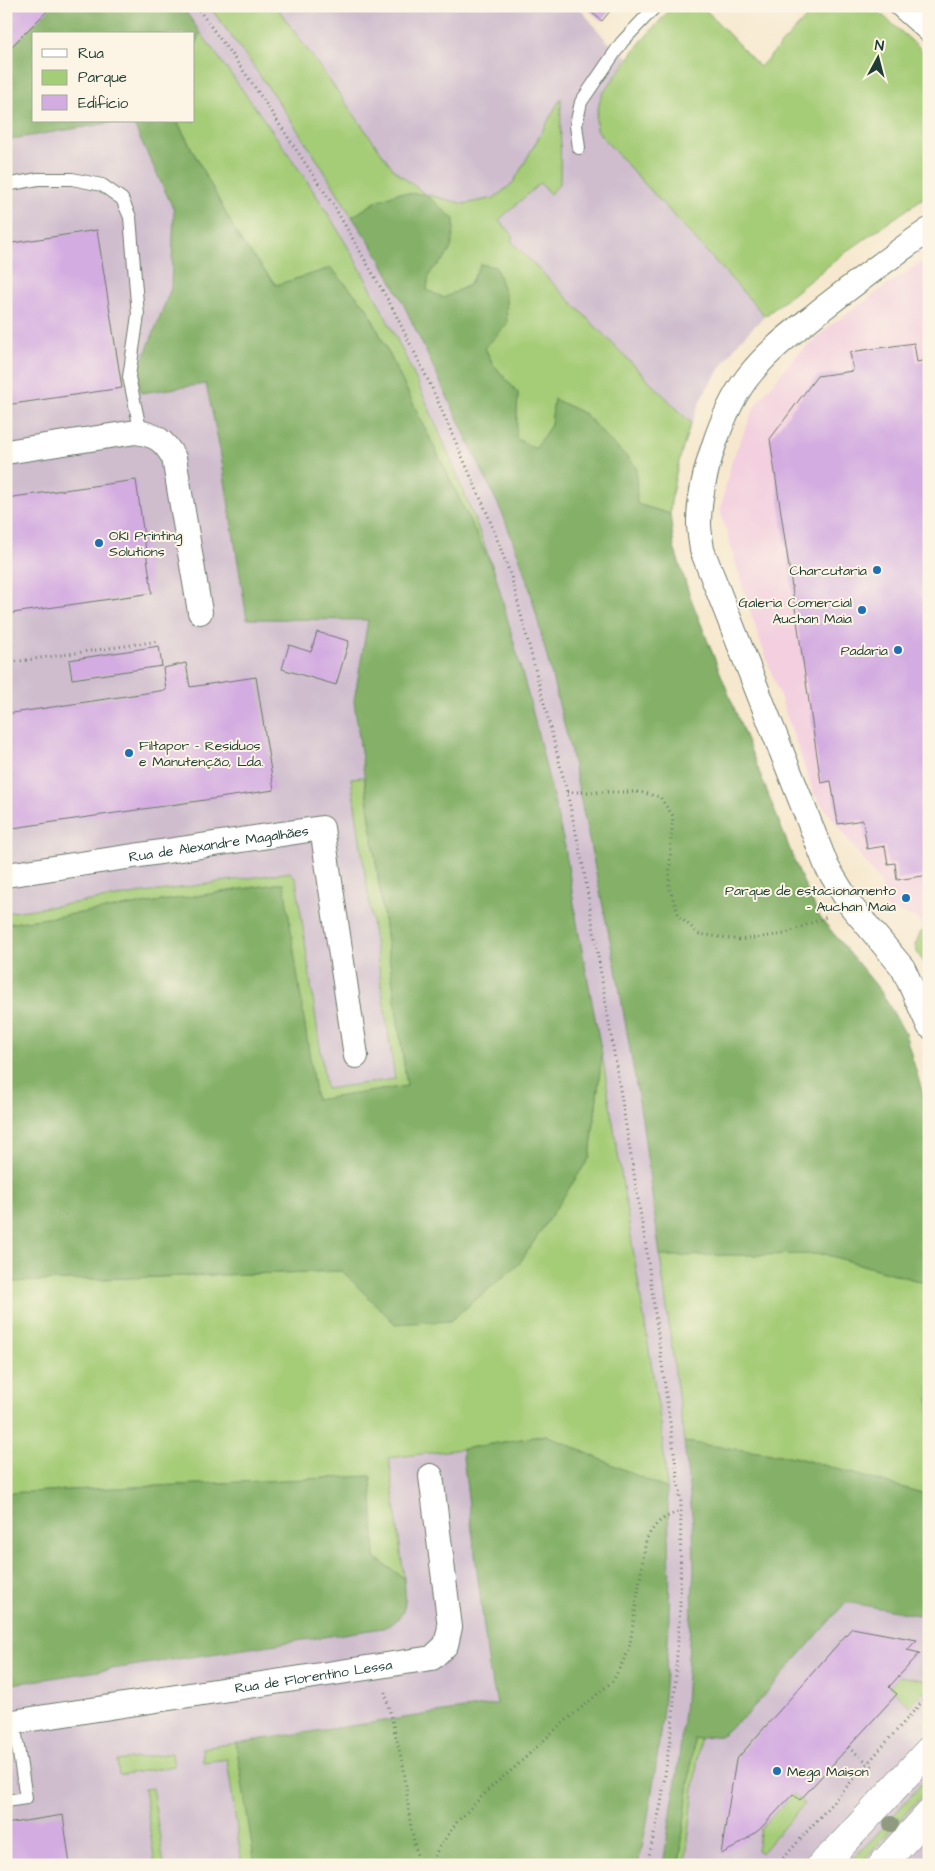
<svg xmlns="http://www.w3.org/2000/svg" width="935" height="1871" viewBox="0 0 935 1871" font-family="'Architects Daughter',sans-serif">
  <rect width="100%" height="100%" fill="#fcf5e5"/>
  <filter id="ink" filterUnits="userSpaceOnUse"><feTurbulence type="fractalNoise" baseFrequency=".02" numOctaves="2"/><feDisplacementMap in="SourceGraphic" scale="10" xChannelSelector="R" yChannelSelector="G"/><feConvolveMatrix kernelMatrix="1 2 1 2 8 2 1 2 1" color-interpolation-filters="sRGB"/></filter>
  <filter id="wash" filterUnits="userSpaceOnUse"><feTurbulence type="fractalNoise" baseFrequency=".0096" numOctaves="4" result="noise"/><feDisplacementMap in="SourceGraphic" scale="20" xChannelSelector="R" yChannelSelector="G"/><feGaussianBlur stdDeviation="1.12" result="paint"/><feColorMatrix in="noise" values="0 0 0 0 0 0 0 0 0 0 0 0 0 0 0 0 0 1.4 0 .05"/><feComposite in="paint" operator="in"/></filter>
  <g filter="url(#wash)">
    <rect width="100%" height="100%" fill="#f6e8ce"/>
    <path fill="#f3cfdf" d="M929,256V970L918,954L915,946L917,938L923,930L918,918L886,909L880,882L814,794L752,617L720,510L732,460L756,404L794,358L831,325Z"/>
    <path fill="#cfbdce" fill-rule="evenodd" d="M6,6H578L606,40L629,58L601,96L596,118L597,129L602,137L765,316L740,340L703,394L679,457L671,493L670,520L674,547L690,596L800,875L819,916L880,990L905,1033L929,1115V1865H6ZM34,34H194V121H34Z"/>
    <path fill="#a5cc77" stroke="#628456" d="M209,6H276L394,170L425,194L464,204L494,198L513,183L561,98L560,183L550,194L540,183L499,220L512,234V242L691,423C681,453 672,482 670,514L637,504L606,437L585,414L554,399L551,425L534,450L516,438L518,393L493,364L485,348L481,264L469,285L444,298L427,290L429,273L449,253L425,194L398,193L377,201L352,217C309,143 260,74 209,6Z
      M673,6H702L760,67L817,6H872L929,56V194L842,255L765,316L602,137L597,129L596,118L601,96L639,44Z
      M200,32C240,87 281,141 318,198C393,315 447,444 495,573L367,308L331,268L276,285L240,240L177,121H194V48Z
      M364,777L407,1086L316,1100L283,883L6,924V913L290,872L296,879L326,1089L395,1079L351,778Z
      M929,926V970L918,954L915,946L920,933Z
      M602,1054L661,1425L667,1489L546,1435L462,1449L389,1458L404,1578L375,1558L371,1476L6,1493V1282L342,1271L395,1324L590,1158Z
      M824,1254L929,1284V1495L794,1457L684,1442L660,1256Z
      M899,1676L929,1681V1687L910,1706L889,1687Z
      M700,1738L685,1865H679L694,1739Z
      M236,1743L255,1865H242L227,1759L203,1762L202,1748Z
      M172,1753L174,1766L119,1775L117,1761Z
      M929,1775V1788L859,1865H847L876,1835Z
      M152,1788L154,1799L164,1865H155L144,1789Z
      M793,1794L804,1804L761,1853L757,1850L761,1828Z"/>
    <path fill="#84b068" stroke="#52764e" d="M52,6H182L200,32L194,48V34H34V121H121L6,140V52Z
      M132,121H177L240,240L276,285L331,268L367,308L495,573L532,709L565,847L578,929L602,1054L590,1157L519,1264L450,1321L395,1324L342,1271L6,1282V924L284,883L316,1100L407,1086L354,701L368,620L247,619L219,444L206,384L141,393L137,375L171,288L174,210Z
      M398,193L425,194L454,219C454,229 454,245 448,254C436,271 429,264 427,290L444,298L469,285L481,264L496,267L506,297L507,324L485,348L493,364L518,393L516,438L535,449L551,425L554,399L585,414L606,437L636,466L637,504L670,514L674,547L690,596L800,875L819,916L880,990L905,1033L929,1115V1284L824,1254L660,1256L642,1119L616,969L570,748L527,578L503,515L403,303L378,255L352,217L377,201Z
      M546,1435L667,1489C673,1585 669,1683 654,1778C650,1807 645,1836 638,1865H255L236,1743L497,1704L489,1668L462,1449Z
      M684,1442L794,1457L929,1495V1617L846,1602L749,1713L720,1736L694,1739L679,1865H663L678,1768L685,1701L694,1569L693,1524Z
      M371,1476L375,1558L404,1578C406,1602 409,1618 383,1628L6,1685V1493Z"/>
    <g id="blocks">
      <path fill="#d3ace1" d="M11,6H52L11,47L6,41V10Z
        M584,6H614L602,21Z
        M97,230L122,388L6,405V244Z
        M914,343L917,362L928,360L929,367V875L897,880L895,863L888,864L885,846L867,849L863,820L838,824L831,781L821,783L770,439L817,376L853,371L850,352Z
        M136,480L152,593L6,614V498Z
        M317,632L349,641L336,685L282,669L289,645L311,652Z
        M159,646L162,666L72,679L69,660Z
        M186,663L190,687L256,677L274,790L6,829V714L166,690L163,668Z
        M852,1628L917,1640L907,1650L920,1653L889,1687L897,1694L800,1800L793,1794L759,1830L735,1847L721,1854L736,1760Z
        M63,1815L70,1865H6V1824Z"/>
    </g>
  </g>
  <g filter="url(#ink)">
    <use href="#blocks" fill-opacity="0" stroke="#6a796a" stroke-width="1"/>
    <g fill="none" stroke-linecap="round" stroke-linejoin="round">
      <g stroke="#6a796a" stroke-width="14">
        <path id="service" d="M579,148L576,125L581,102L622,42L656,6
          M6,185L38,179H72L102,185L122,199L130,217L138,315L129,377L141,433
          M6,1801L26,1798L14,1722"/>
      </g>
      <g stroke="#6a796a" stroke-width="26">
        <g id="minor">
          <path d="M902,6L929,30"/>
          <path d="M929,230C892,255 857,282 822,309C796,330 768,350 747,378C721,412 699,480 699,523C699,532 701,541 702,550L827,867L851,906L903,968L929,1026"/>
          <path d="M6,452L136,432C157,435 164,441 174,458L200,612"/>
          <path id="s1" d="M6,875L322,828L356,1056"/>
          <path id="s2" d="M6,1723L432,1658L446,1645L450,1627L431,1476"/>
        </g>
      </g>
      <g stroke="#6a796a" stroke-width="29">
        <path id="secondary" d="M821,1865L837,1850L929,1750
          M882,1865L929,1814"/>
      </g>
      <path stroke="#6a796a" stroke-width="3" stroke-dasharray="1 4" stroke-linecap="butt" d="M196,6L250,80L335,208L392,307L431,386L487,513L511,576L567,792L583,865L646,1247L681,1503L680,1606L673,1718L661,1804L647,1865
        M6,663L159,641
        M567,792H640L660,797L673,816L671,840L669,887L679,916L699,934L740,940L784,934L826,917
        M385,1692L404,1769L410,1822L419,1865
        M848,1747L873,1767
        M430,1865L438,1849L457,1822L491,1787L512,1770L555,1730L613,1681L629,1650L646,1540C656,1522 661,1518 681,1511
        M776,1865L787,1854L929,1694"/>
      <use href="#service" stroke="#fff" stroke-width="12"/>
      <use href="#minor" stroke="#fff" stroke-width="24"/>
      <use href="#secondary" stroke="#fff" stroke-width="28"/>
    </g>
    <circle fill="#8f9a80" cx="891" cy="1824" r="8"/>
  </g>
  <g fill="#1f6fb2" stroke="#fcf5e5" stroke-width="2">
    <circle cx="99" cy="543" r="5"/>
    <circle cx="877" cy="570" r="5"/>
    <circle cx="862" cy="610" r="5"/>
    <circle cx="898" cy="650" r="5"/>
    <circle cx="129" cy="753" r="5"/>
    <circle cx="906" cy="898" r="5"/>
    <circle cx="777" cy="1771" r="5"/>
  </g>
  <g text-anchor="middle" stroke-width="4" stroke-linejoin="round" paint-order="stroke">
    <g font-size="14" fill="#1f3d34" stroke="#fcf5e5" text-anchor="end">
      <text x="109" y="540" text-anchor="start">OKI Printing<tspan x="109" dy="16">Solutions</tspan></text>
      <text x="867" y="575">Charcutaria</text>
      <text x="852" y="607">Galeria Comercial<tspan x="852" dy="16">Auchan Maia</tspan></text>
      <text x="888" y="655">Padaria</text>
      <text x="139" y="750" text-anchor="start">Filtapor - Resíduos<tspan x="139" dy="16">e Manutenção, Lda.</tspan></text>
      <text x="896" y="895">Parque de estacionamento<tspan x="896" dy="16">- Auchan Maia</tspan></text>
      <text x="787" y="1776" text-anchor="start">Mega Maison</text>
    </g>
    <g font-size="14" fill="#1f3d34" stroke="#fcf5e5">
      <text dy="5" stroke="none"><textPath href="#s1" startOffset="215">Rua de Alexandre Magalhães</textPath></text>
      <text dy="5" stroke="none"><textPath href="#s2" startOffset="311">Rua de Florentino Lessa</textPath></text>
    </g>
  </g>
  <rect width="935" height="1871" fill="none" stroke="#fcf5e5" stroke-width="25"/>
  <rect x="32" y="32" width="162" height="90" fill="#fcf5e5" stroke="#a4ab9e"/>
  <rect x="42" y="49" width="25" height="8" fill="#ffffff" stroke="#a4ab9e"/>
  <text x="78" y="58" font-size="15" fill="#1f3d34">Rua</text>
  <rect x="42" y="70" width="25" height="15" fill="#a5cc77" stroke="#a4ab9e"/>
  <text x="78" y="82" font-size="15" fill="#1f3d34">Parque</text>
  <rect x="42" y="95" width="25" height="15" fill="#d3ace1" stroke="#a4ab9e"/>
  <text x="78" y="108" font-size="15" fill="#1f3d34">Edifício</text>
  <g transform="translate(878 58) rotate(7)" stroke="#fcf5e5" stroke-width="4" paint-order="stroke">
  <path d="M0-4L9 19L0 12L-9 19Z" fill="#1f3d34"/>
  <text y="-8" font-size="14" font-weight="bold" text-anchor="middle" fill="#1f3d34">N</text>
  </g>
</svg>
